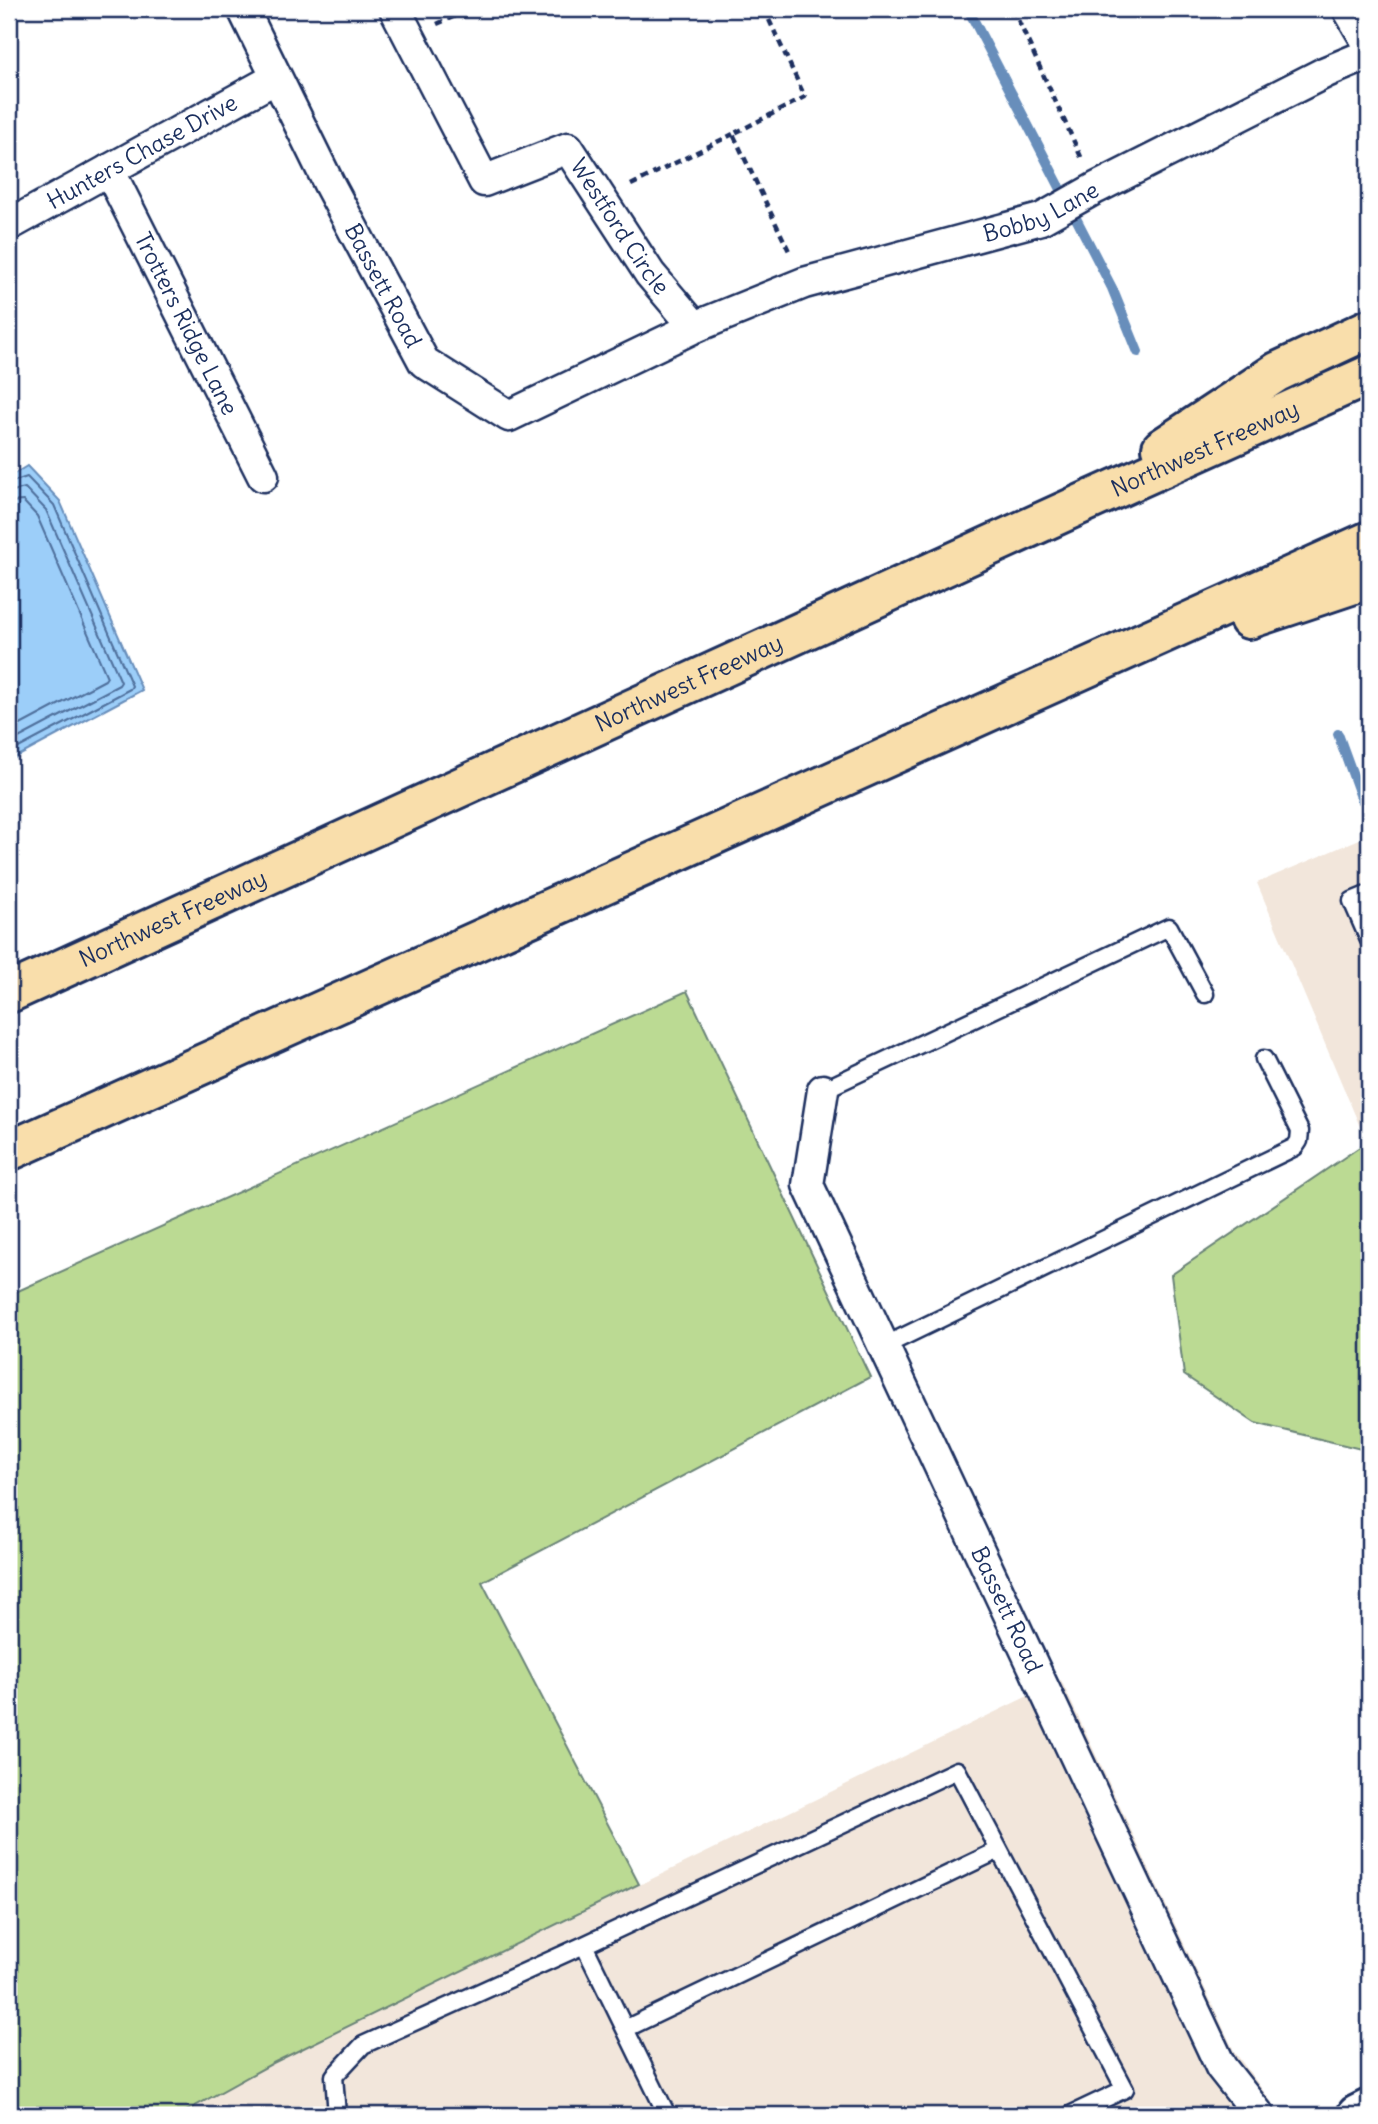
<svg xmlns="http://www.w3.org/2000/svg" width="1378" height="2124" viewBox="0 0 1378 2124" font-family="Delius,sans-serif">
  <rect width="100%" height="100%" fill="#fff"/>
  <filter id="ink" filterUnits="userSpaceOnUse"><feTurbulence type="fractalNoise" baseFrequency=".0143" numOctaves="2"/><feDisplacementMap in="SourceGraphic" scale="14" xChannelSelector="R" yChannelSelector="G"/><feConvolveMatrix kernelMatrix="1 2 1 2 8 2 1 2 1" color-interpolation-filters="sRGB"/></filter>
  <g filter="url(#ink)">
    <path fill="#f2e6db" d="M1369,835V1148L1257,883Z
      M1061,1680L1234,2051L1281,2115H179L273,2063Z"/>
    <path fill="#bbda93" stroke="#6b8478" stroke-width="2" d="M687,991L870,1377L482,1582L639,1884L273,2063L179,2115H9V1295Z
      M1367,1142L1369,1148V1451L1255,1423L1184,1375L1171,1275Z"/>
    <path fill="#9ccef9" stroke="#688ebb" stroke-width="2" d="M27,466L60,501L142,690L9,761V477Z"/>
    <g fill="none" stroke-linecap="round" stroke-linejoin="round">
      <path stroke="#4f6f9c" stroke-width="2" d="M9,483L27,477L54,505L132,686L130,689L9,753
        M9,492L25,488L46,510L121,682L119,685L9,743
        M9,502L23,501L37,516L107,677L105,680L9,731"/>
      <path stroke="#688ebb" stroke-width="10" d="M968,9L1112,288L1138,352
        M1338,734L1362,800L1369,805"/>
      <g stroke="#1b2f5e" stroke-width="21">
        <path id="lane" d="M1369,894L1352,901L1369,940
          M823,1090L1169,927L1205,994
          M884,1346L1295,1147L1299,1141L1300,1131L1264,1059
          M584,1945L957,1770L1125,2089L1070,2115
          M625,2029L999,1850
          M337,2115L334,2076L363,2045L584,1945L667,2115"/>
      </g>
      <g stroke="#1b2f5e" stroke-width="35">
        <g id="street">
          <path id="s1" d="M243,9L329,184L424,362L509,416L695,327L804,283L1041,219L1096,188L1326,72L1369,54"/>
          <path id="s2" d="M395,9L484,181L568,148L650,274L695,327"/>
          <path d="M1348,9L1369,45"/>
          <path id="s3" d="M109,170L263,476"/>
          <path id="s4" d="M9,225L276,78"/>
          <path id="s5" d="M823,1090L808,1185L1221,2067L1259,2115"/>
        </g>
      </g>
      <g stroke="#1b2f5e" stroke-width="44">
        <path id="secondary" d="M1357,2115L1369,2109"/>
      </g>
      <g stroke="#1b2f5e" stroke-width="44">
        <g id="highway">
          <path d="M1162,448L1277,372L1369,329"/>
          <path d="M1249,619L1369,579"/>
          <path id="s6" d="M9,993L1077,506L1369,375"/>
          <path d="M9,1151L1369,541"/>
        </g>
      </g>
      <path stroke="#1b2f5e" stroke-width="4.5" stroke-dasharray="7 5" stroke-linecap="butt" d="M624,9L632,15
        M764,9L805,97L733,134L790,253
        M1013,9L1082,159
        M437,24L471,9
        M631,185L733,134"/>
      <use href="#lane" stroke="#fff" stroke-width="16"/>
      <use href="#street" stroke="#fff" stroke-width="30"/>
      <use href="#secondary" stroke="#fff" stroke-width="38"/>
      <use href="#highway" stroke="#f9deab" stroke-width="38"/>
    </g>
  </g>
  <g text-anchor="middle" stroke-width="5" stroke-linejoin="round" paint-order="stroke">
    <g font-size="23" fill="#1b2f5e" stroke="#fff">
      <text dy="8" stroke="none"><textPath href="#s4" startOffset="152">Hunters Chase Drive</textPath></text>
      <text dy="8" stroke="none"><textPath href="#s1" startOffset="1069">Bobby Lane</textPath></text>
      <text dy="8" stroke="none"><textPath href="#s2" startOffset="378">Westford Circle</textPath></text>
      <text dy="8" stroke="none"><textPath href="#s1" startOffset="310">Bassett Road</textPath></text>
      <text dy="8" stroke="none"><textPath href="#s3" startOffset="172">Trotters Ridge Lane</textPath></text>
      <text dy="8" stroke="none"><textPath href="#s6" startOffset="1314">Northwest Freeway</textPath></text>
      <text dy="8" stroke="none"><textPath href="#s6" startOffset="747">Northwest Freeway</textPath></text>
      <text dy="8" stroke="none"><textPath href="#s6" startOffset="180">Northwest Freeway</textPath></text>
      <text dy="8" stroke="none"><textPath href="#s5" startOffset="565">Bassett Road</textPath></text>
    </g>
  </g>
  <rect width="1378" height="2124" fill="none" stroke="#fff" stroke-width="35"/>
  <rect x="18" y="18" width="1343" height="2089" fill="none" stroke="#1b2f5e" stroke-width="2.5" filter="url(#ink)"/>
</svg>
